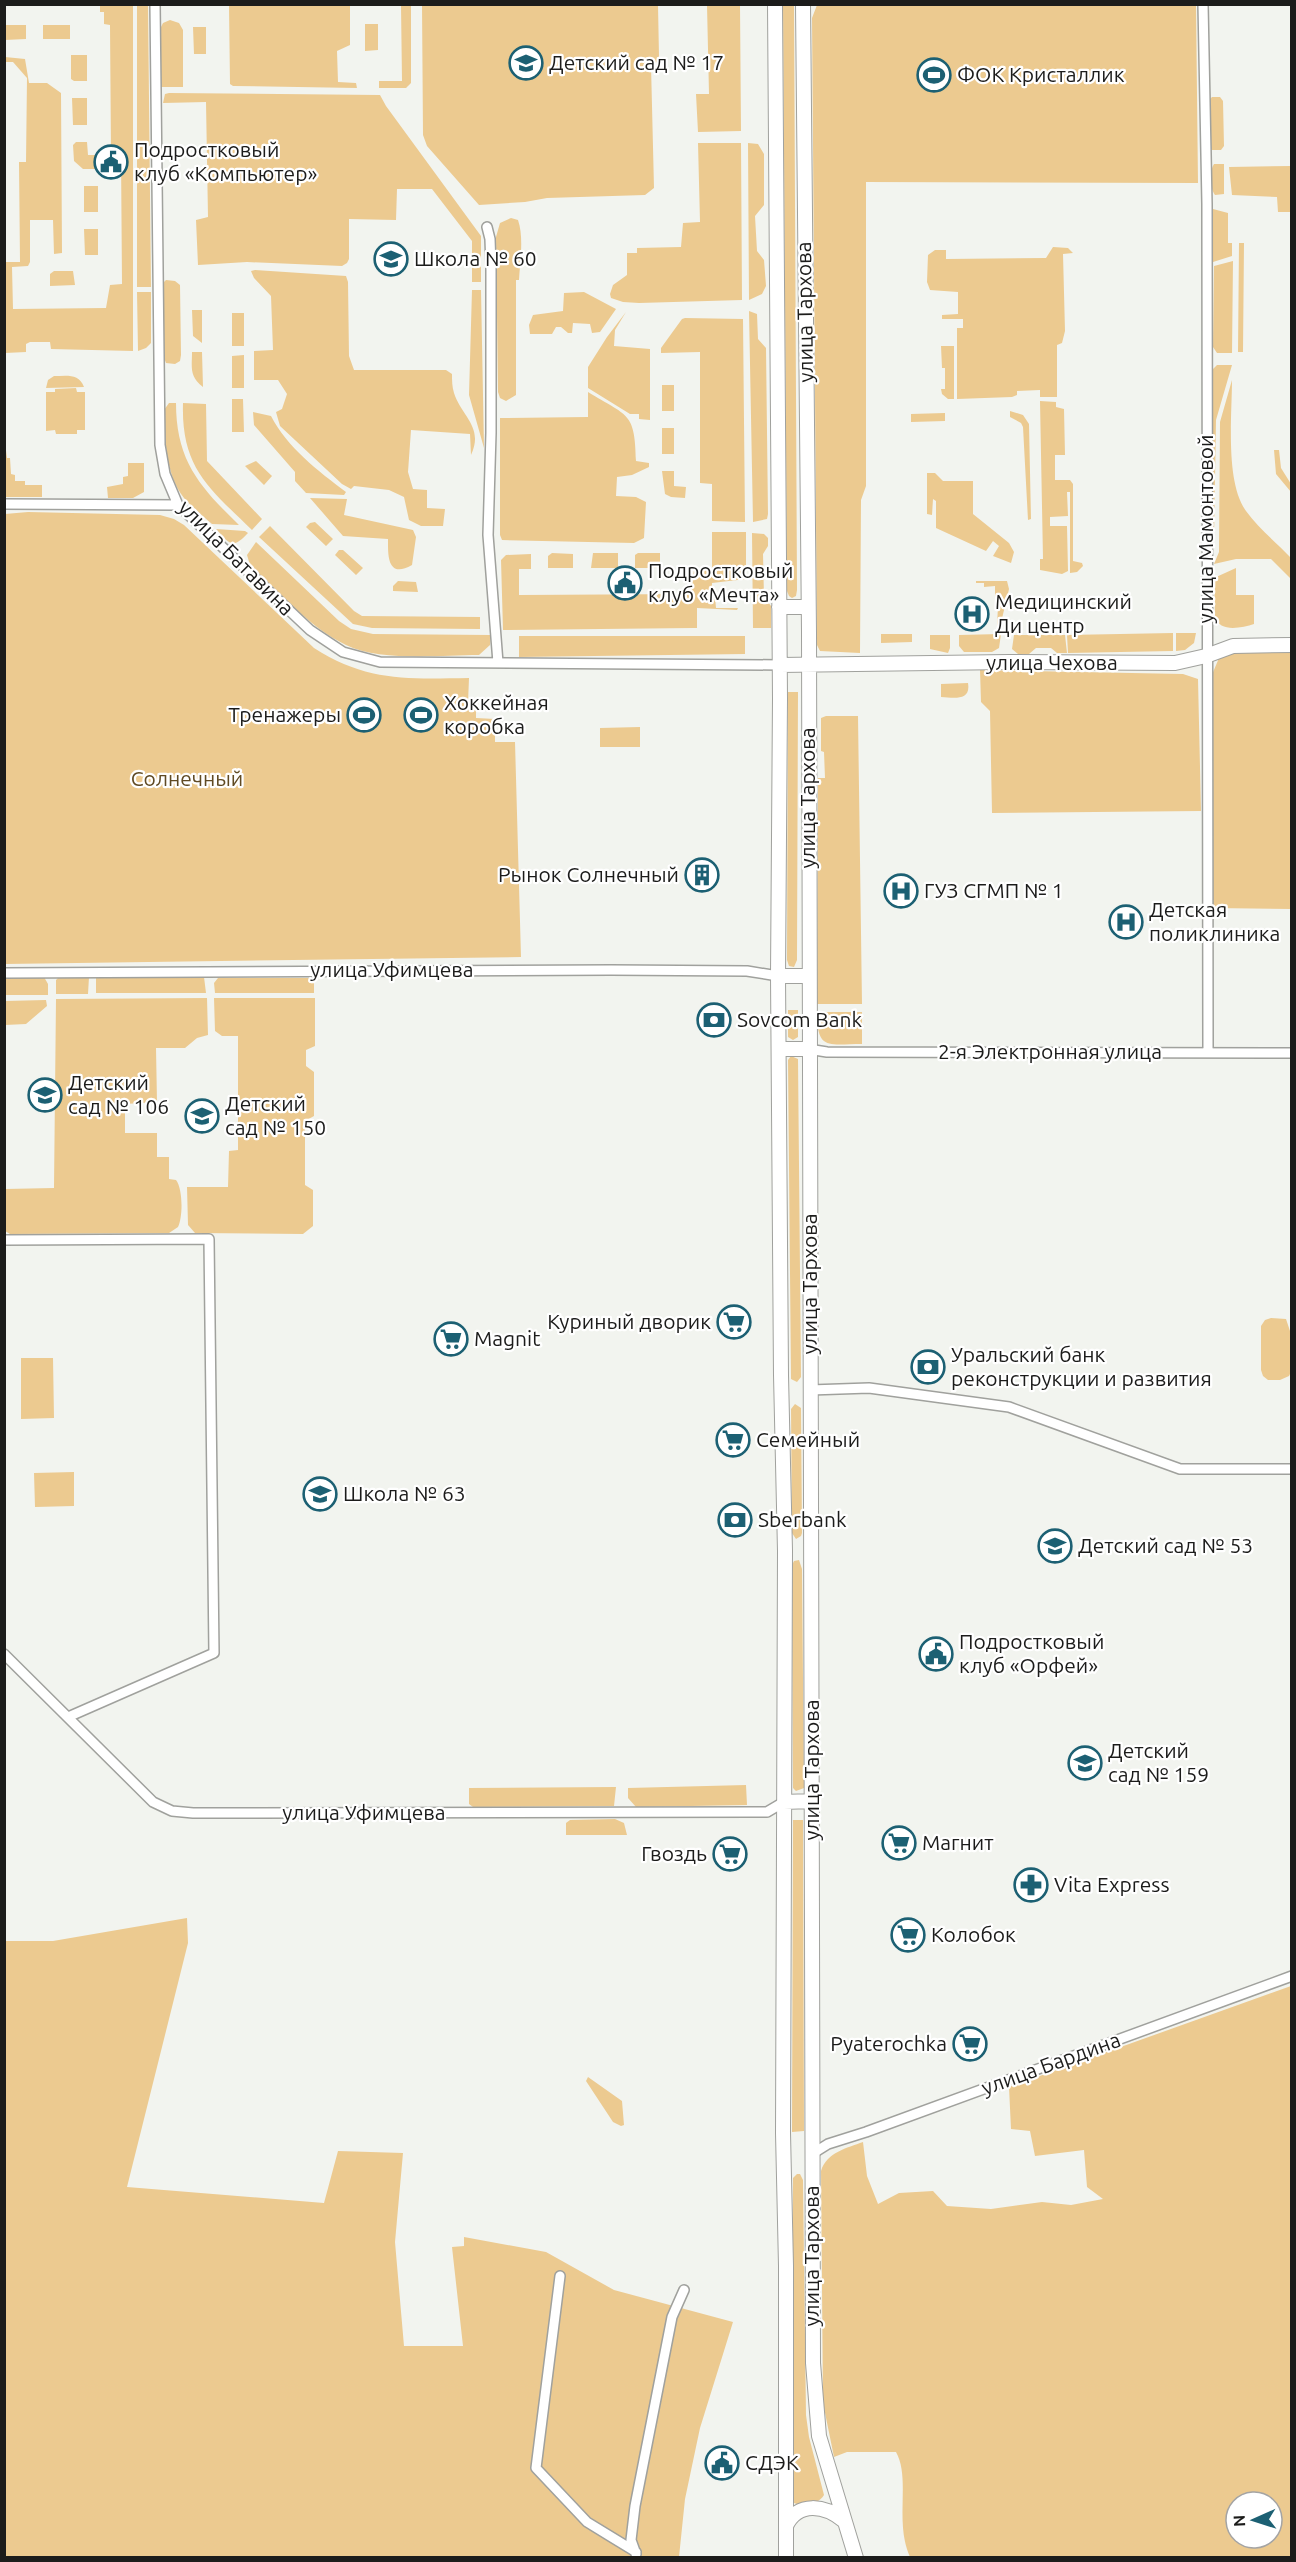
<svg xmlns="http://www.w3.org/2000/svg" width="1296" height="2562" viewBox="0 0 1296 2562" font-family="Ubuntu,sans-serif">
  <rect width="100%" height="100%" fill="#f2f4ef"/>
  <path fill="#ecca90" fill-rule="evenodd" d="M148,4L151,287H137V5Z
    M100,5H133V351L51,349L50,342H30L26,344V352L5,353V262H20L19,162H26L27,78L13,62H5V57L25,59L29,83H47L61,93L62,253L54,254L53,220H30V262L28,266L12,267L13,309L106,308L110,285L122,284L121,155H111L110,25L104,24V12H100Z
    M229,5H350V45L337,51L338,82L356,83L357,88L233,86L230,84Z
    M401,5H411V83L406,88H379V81H402Z
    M422,5H658L659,57L657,62L651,65L654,188L645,195L547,198L525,202L479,205L427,146L423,135Z
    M707,5H740L741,131L698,132L696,94H709Z
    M783,5H794L797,590L796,596L792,598L789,596L787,591Z
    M817,5H1196L1198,183L866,182V486L861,500L860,653L820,651L817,645L812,18Z
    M170,20L179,23L183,30V87H160V29L163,23Z
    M365,24H378V50L365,51Z
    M5,25H26V39L5,40Z
    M43,25H70V39H43Z
    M193,27H206V54H194Z
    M71,55H87V81H74L71,79Z
    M169,93L380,95L386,106L481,236V282H472V241L432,189H397L396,220L349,219V259L347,263L342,266L247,262L198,265L196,220L208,217L206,102L163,103L165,94Z
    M1212,97H1220L1223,101L1224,146L1221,150H1212L1210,147L1209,100Z
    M72,98H87V125H73Z
    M76,142H87L88,155H97V169H83L74,161L73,145Z
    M698,143H741L742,300L639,303L623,302L611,298L610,294L613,285L627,275V253H637V248L681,247L683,223L700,222Z
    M748,143L758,144L764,154V205L755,216L757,251L764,260L766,286L762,294L749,300Z
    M1214,164H1224V194L1215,195C1210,189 1209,171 1214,164Z
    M1291,166V218V212H1278L1277,197L1232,195L1229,167Z
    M84,186H98V212H84Z
    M1213,209L1228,213V243H1232V256L1213,262Z
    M511,218L518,220C524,237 520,262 519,280H516V395L506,401L500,398L498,392L496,237L500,223Z
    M84,229H98V255H85Z
    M1239,243H1244L1243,352H1238Z
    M1053,247L1068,248L1073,253L1063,254L1065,331L1062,343L1057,345V397H1040V390L1017,391V395L1012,397L957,399V328H963V319H942V315L958,314V292L930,290L927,282L928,255L935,250H946V259L1046,258Z
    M1233,261L1232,353H1217L1213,347L1214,266Z
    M255,270L346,276L348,282L349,356L354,370H446L452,374C452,380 452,387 454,393C462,417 484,427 471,455L470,434L411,430L408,472L413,489L427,490V508L445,509L443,526H421L409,520L404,497L389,490L354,486L351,489L342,484L280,426L276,412L282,409L287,394L278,380H254V351L273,350L271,296L254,278L251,271Z
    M54,271H73L75,285L50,286V274Z
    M166,280L175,281L180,285L181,355L180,361L175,364L166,363L163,355L162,284Z
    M472,290H481L484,448L469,395Z
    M137,292H151V343L146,348L138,351Z
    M584,292L616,309L600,332L592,333L590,324L573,323L572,333H568L561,327H556L552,334H530L529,325L533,315L563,311L564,293Z
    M192,310H202V343L193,336Z
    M749,311L757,314L758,339L766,348L768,514L767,519L753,522Z
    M626,312L615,330L614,346L650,349V420L639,419V414H630L588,388V367L607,337Z
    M232,313H244V346H232Z
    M685,318L743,319L745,522L712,521V484L700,483V352L661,353V348L682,319Z
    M941,346H954V399H948L942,394L941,389H945V368H942Z
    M192,352H202L203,387C189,376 192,368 192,352Z
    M244,355V388H232V356Z
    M1217,365H1232L1216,420L1214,540L1212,555V370Z
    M54,376C67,376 79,373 84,387L46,388L48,380Z
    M1232,380C1232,416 1225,482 1246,511C1258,528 1277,543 1291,558V579L1271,559H1236L1214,564L1219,552L1220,422Z
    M662,385H674V411H662Z
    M76,388L77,392H85V430H77V434H56L55,430L46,431V392H55V389Z
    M588,392C628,417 635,411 636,461L649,463V467L632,475L617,477L616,496L636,497L646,502L644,538L634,543L502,540L500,535V418L588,417Z
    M232,399H243L244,432H232Z
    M1040,401L1056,402V407L1064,409L1065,455H1055V480H1070L1073,484V561L1082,563L1083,566L1077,572L1070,573V492H1067L1068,516L1050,517V526H1067L1068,571L1062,574L1040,570V559H1043Z
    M169,403H176C176,461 200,487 239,525L212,524C203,516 192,507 184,498C165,474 165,438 164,410Z
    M183,403L206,404L207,461L262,519L252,530C209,488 181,468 183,403Z
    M1010,411L1023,415L1029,424L1031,519L1028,520L1023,427L1021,423L1010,417Z
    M253,412L271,416C287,447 318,471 346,492L344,495L306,493L295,481V472L254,425Z
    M945,413V421L911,422V414Z
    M662,428H674V454H662Z
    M5,443L7,458H10L11,474L15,475V481H25V485H42V497H5Z
    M1274,450H1279L1281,468L1291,484V492L1276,474Z
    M256,461L272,476L264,485L245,466Z
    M128,463H144V492L133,498H108L107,487L123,484V477L128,476Z
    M662,471H674V486L686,487L685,498L671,497L665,494Z
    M927,473H935L943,481H973V514L1009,543L1014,552L1011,563L993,556L999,546L993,541L986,551L936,528V501L933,499L932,515L927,514Z
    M310,498L347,499L344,515L413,530L416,537L412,565C387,579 388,555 388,539L343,536Z
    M28,512L160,515L174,519L184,525L314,648C367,682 408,679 469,678L468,703L476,704V718L495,719V742H515L521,957L5,964V514Z
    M315,522L333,539L326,546L306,527L310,523Z
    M270,526L354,611L362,616L480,617V629L372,628L353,624L259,537Z
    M216,529L245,531L248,533C232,550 230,544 216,529Z
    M712,532H746V579L712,583V597H715L716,608H738L737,610L697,608V628H693L503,630L501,560L506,555L531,554V569H519V595L691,594L694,570H712Z
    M752,533L764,534L768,538V546L763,554L764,597L771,606V628H753Z
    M256,542L339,621L351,629L373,634L491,635L490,645L479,655C441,655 381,662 346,645C309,627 280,593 250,565L247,555Z
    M339,550H343L363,568L356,575L335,555Z
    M552,553L573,554V568H548V556Z
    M593,553H618V568H591Z
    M638,553H660V568H635V555Z
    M1236,568V595H1254V624C1241,628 1219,633 1215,616L1214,578Z
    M398,581L416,582L418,592L393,591V586Z
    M976,581H1007L1009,589L1000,627H997L998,605L995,604V586L984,587V583H976Z
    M1173,633V651L1068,653L1067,635Z
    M1176,633H1196L1194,643L1185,650L1176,651Z
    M881,634H912V642L881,643Z
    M1001,634L999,648L992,652H964L959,646V635Z
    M930,635H950V648L948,653L930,649Z
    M1014,635H1065L1067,653H1057L1051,648H1036L1029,654H1018L1012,649Z
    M519,636H745V654L519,657Z
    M1237,652H1291V909L1213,908L1211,677L1219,658Z
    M980,670L1183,674L1198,679L1201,811L992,813L990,711L981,702Z
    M968,683C971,701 955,698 941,697V684Z
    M788,692H798L797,960L794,967L789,966L787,960Z
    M826,716H858L862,1004H817L818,778H825L824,752L821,751V718Z
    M640,727V747H600V728Z
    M4,977H44L48,984V995H5Z
    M59,977H89L88,994H56V980Z
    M96,977H204L206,993H96Z
    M218,978H310L314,981V993H215L214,983Z
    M207,998L208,1035L197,1038L185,1048H156L157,1102L125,1104V1133H157V1157H169V1179L176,1180C183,1189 183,1217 178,1227L169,1233L10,1234L5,1231V1189L54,1188L56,999Z
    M214,998H315V1046L306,1050V1066L314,1072V1116L305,1121V1185L313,1190V1226L303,1234L195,1233L188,1225L187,1187H228L229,1151L238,1150V1036H222L215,1031Z
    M46,1000L47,1006L26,1024L5,1025V1001Z
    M788,1010H798V1037L793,1040L788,1037Z
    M817,1012H862V1044C828,1044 817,1051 817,1012Z
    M791,1056L798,1059L801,1377L797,1382L791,1379L788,1060Z
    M1271,1318L1286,1319L1291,1334V1372L1289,1376L1280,1380H1268L1263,1376L1261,1370V1326L1265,1320Z
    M21,1358H53L54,1418L21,1419Z
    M795,1404L801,1408L802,1533L801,1536L796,1539L792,1533L791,1409Z
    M74,1472V1506L35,1507L34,1473Z
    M799,1560L802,1569L804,1788L796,1791L793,1788L792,1565L794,1561Z
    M746,1785L747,1805L636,1807L628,1798V1788Z
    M616,1787L614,1806L473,1807L469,1804V1788Z
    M615,1819L624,1823L627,1835H566V1823L570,1820Z
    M793,1820H803L804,2131L792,2132Z
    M187,1918L188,1943L127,2187L324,2203L338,2151L403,2153L395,2242L404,2346H463L452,2247L464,2246V2237L546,2252L614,2290L733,2322L700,2428L685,2499L679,2557H5L4,1941H53Z
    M1291,1986V2557H910C894,2522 911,2479 896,2452H847L834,2457L823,2403L821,2171C827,2152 847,2148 863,2142L867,2176L878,2204L899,2193L933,2191L947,2206L991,2209L1042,2202L1071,2205L1103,2199L1087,2187L1084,2150L1035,2156L1030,2131L1011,2129L1009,2087ZM1236,2502H1272V2538H1236Z
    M588,2077L622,2101L624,2125L621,2126L613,2122L586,2081Z
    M797,2174H800L803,2180L806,2415L809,2437L824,2495C819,2504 803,2507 794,2503L792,2499L793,2178Z"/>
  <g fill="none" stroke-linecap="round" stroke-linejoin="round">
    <g stroke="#a0a19d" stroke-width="12">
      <path id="street" d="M155,4L160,445L165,474L178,505L310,630L343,652L380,662L780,665
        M1203,4L1207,204L1208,1053
        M487,227L490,239L491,266V433L488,535L498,663
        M4,504L178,505
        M4,973L611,970L747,971L778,976
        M808,1049L827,1052L1292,1053
        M4,1240L209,1239L214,1653L68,1717
        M810,1390L869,1388L1009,1407L1180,1469H1292
        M4,1654L153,1802L172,1811L193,1813L752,1812H767L784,1802
        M812,2154L828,2144L866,2132L1292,1976
        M560,2276L536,2468L587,2522L636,2552
        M636,2554L631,2540L635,2506L672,2317L684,2290"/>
    </g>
    <g stroke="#a0a19d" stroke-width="16">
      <path id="secondary" d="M775,4L780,698L778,976L781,1375L785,1551L783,2133L786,2266V2558
        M803,4L809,632L813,2363L819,2436L856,2558
        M779,607H808
        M780,665L1009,662L1175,663L1206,656L1233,646L1292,645
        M778,976H809
        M779,1049H808
        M784,1802L812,1801
        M786,2526C798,2501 825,2505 844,2521"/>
    </g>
    <use href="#street" stroke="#fff" stroke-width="9"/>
    <use href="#secondary" stroke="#fff" stroke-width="14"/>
  </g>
  <defs>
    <g id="school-ring" transform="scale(1.725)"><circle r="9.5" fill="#fff" stroke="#1c6073" stroke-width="1.5"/><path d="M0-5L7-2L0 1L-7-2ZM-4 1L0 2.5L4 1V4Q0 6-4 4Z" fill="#1c6073"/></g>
    <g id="stadium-ring" transform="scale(1.725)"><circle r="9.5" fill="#fff" stroke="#1c6073" stroke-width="1.5"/><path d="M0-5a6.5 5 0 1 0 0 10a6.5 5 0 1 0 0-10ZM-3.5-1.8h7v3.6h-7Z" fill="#1c6073"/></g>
    <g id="civic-ring" transform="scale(1.725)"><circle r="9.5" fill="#fff" stroke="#1c6073" stroke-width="1.5"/><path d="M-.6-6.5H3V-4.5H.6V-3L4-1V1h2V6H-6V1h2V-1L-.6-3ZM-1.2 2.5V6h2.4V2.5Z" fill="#1c6073"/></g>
    <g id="hospital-ring" transform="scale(1.725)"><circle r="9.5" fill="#fff" stroke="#1c6073" stroke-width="1.5"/><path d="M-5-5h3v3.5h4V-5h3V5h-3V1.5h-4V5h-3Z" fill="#1c6073"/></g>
    <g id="building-ring" transform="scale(1.725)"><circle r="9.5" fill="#fff" stroke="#1c6073" stroke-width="1.5"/><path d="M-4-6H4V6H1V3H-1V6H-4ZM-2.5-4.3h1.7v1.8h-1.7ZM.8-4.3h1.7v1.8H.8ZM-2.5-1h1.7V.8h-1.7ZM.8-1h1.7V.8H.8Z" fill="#1c6073"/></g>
    <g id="bank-ring" transform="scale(1.725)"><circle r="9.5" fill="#fff" stroke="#1c6073" stroke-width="1.5"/><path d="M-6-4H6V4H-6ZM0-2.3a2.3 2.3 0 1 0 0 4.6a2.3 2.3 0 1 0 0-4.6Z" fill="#1c6073"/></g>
    <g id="supermarket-ring" transform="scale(1.725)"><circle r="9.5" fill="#fff" stroke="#1c6073" stroke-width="1.5"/><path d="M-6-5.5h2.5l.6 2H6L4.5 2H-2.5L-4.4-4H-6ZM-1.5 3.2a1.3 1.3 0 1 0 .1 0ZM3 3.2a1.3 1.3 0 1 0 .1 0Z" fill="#1c6073"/></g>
    <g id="pharmacy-ring" transform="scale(1.725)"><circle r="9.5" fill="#fff" stroke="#1c6073" stroke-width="1.5"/><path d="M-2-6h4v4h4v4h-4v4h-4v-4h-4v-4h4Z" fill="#1c6073"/></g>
  </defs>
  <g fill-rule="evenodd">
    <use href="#school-ring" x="526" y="63"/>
    <use href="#stadium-ring" x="934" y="75"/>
    <use href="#civic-ring" x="111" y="162"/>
    <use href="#school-ring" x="391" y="259"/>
    <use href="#civic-ring" x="625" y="583"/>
    <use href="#hospital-ring" x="972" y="614"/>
    <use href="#stadium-ring" x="364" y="715"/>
    <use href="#stadium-ring" x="421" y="715"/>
    <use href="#building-ring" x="702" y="875"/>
    <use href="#hospital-ring" x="901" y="891"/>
    <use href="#hospital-ring" x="1126" y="922"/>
    <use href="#bank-ring" x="714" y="1020"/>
    <use href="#school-ring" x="45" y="1095"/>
    <use href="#school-ring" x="202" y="1116"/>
    <use href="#supermarket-ring" x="734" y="1322"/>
    <use href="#supermarket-ring" x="451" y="1339"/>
    <use href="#bank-ring" x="928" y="1367"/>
    <use href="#supermarket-ring" x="733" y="1440"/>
    <use href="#school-ring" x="320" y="1494"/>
    <use href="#bank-ring" x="735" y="1520"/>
    <use href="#school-ring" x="1055" y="1546"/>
    <use href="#civic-ring" x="936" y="1654"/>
    <use href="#school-ring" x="1085" y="1763"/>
    <use href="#supermarket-ring" x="899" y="1843"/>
    <use href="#supermarket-ring" x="730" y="1854"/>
    <use href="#pharmacy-ring" x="1031" y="1885"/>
    <use href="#supermarket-ring" x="908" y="1935"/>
    <use href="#supermarket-ring" x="970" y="2044"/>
    <use href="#civic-ring" x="722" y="2463"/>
  </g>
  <g text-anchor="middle" stroke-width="4.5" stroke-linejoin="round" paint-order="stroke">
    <g font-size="21" fill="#1c1c1b" stroke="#fff" text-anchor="start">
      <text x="549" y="70">Детский сад № 17</text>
      <text x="957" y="82">ФОК Кристаллик</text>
      <text x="134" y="157">Подростковый<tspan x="134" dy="24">клуб «Компьютер»</tspan></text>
      <text x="414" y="266">Школа № 60</text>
      <text x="648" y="578">Подростковый<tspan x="648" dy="24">клуб «Мечта»</tspan></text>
      <text x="995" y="609">Медицинский<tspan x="995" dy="24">Ди центр</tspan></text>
      <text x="444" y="710">Хоккейная<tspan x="444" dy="24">коробка</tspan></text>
      <text x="341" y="722" text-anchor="end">Тренажеры</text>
      <text x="679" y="882" text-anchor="end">Рынок Солнечный</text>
      <text x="924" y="898">ГУЗ СГМП № 1</text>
      <text x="1149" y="917">Детская<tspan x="1149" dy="24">поликлиника</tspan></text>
      <text x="737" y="1027">Sovcom Bank</text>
      <text x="68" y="1090">Детский<tspan x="68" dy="24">сад № 106</tspan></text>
      <text x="225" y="1111">Детский<tspan x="225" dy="24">сад № 150</tspan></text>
      <text x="711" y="1329" text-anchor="end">Куриный дворик</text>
      <text x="474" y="1346">Magnit</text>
      <text x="951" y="1362">Уральский банк<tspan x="951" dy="24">реконструкции и развития</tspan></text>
      <text x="756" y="1447">Семейный</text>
      <text x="343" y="1501">Школа № 63</text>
      <text x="758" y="1527">Sberbank</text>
      <text x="1078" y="1553">Детский сад № 53</text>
      <text x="959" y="1649">Подростковый<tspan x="959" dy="24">клуб «Орфей»</tspan></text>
      <text x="1108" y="1758">Детский<tspan x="1108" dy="24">сад № 159</tspan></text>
      <text x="922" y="1850">Магнит</text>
      <text x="707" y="1861" text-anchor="end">Гвоздь</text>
      <text x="1054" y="1892">Vita Express</text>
      <text x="931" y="1942">Колобок</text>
      <text x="947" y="2051" text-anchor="end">Pyaterochka</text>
      <text x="745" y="2470">СДЭК</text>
    </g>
    <g font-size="21" fill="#1c1c1b" stroke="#fff">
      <text transform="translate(805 312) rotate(-91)" y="7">улица Тархова</text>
      <text transform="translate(1206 529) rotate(-90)" y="7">улица Мамонтовой</text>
      <text transform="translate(236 558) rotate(45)" y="7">улица Батавина</text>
      <text x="1052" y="670">улица Чехова</text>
      <text transform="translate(808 798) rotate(-90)" y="7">улица Тархова</text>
      <text x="392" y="977">улица Уфимцева</text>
      <text x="1050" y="1059">2-я Электронная улица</text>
      <text transform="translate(810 1284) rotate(-90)" y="7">улица Тархова</text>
      <text transform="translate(812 1770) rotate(-90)" y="7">улица Тархова</text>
      <text x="364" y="1820">улица Уфимцева</text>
      <text transform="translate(1051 2064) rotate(-20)" y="7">улица Бардина</text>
      <text transform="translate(812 2256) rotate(-90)" y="7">улица Тархова</text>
    </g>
    <g font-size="21" fill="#604a23" stroke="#fff">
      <text x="187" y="786">Солнечный</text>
    </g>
  </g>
  <rect width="1296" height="2562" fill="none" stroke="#1c1c1b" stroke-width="12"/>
  <g transform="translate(1254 2520) rotate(267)"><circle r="28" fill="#ffffff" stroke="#a4a4a4" stroke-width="1.5"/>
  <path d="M0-4.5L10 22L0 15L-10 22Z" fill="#1c6073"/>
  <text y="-9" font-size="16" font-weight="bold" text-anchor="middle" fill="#1c1c1b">N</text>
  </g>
</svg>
